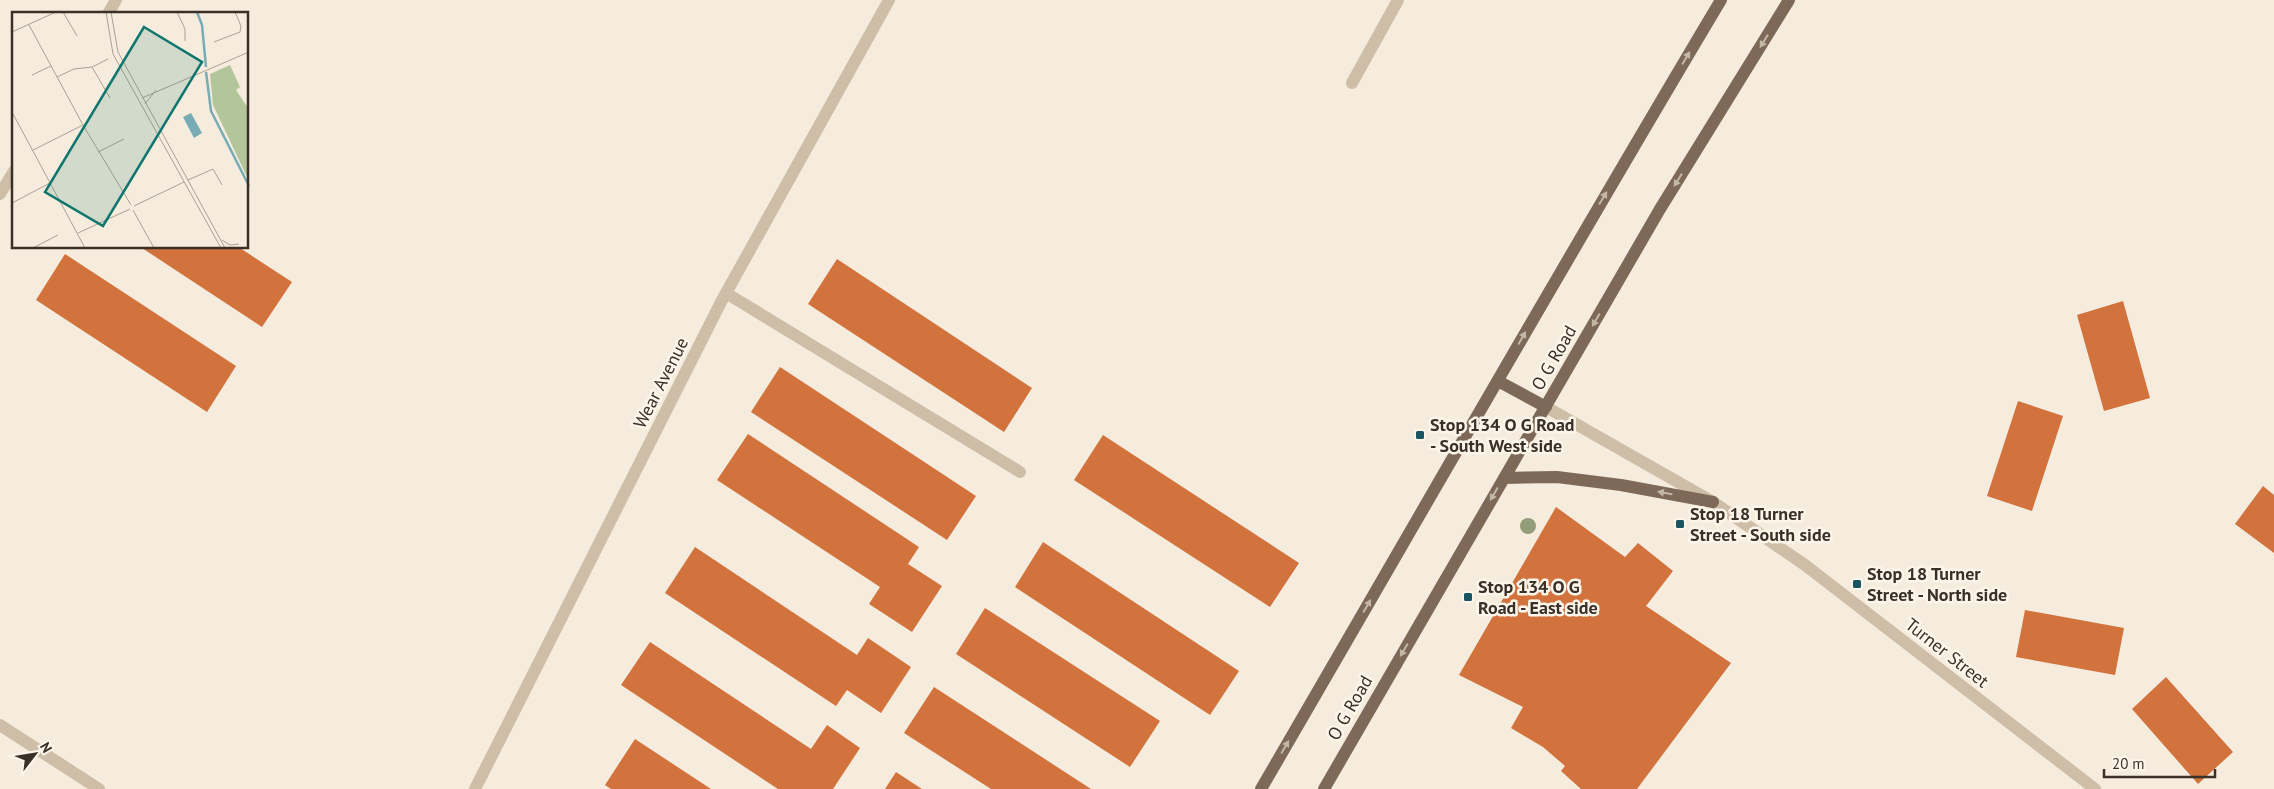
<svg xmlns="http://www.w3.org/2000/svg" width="2274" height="789" viewBox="0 0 2274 789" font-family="'PT Sans',sans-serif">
  <rect width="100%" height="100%" fill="#f5ecdd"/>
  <path fill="#d2723d" d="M142,248H240L292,282L262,327Z
    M65,254L236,366L207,412L36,300Z
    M837,259L1032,388L1004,432L808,304Z
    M2123,301L2150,398L2104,411L2077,315Z
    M780,367L976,496L947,540L751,412Z
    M2018,401L2063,416L2032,511L1987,496Z
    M748,434L919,547L908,564L942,586L912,632L869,604L880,587L717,480Z
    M1103,435L1299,563L1270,607L1074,480Z
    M2263,486L2274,495V553L2235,524Z
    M1556,507L1625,557L1638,543L1673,571L1646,606L1731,663L1637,789H1581L1561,771L1565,766L1543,747L1511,728L1523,707L1459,675Z
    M1043,542L1239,671L1210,715L1015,587Z
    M695,547L857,655L868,638L911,667L881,713L847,690L836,706L665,593Z
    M985,608L1160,721L1130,767L956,654Z
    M2025,610L2124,628L2115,675L2016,657Z
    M650,642L811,749L827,725L860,748L833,789H778L621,685Z
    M2166,677L2233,752L2198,784L2132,709Z
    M934,687L1091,789H991L904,733Z
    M635,739L711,789H611L605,785Z
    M896,772L922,789H885Z"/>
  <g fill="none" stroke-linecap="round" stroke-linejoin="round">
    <path stroke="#cfbea7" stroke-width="12" d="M108,14L116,0
      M1352,83L1398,0
      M0,194L14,171
      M726,293L1020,472
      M1546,407L1713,502L1805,565L2095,789
      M0,725L99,789
      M475,789L721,302L889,0"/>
    <path stroke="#7e6958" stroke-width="12" d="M1498,381L1546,407
      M1504,478L1557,477L1621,485L1713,502
      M1261,789C1414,526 1565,261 1721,0
      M1324,789L1660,209L1789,0"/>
  </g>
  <circle fill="#949d7a" cx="1528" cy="526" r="8"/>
  <defs><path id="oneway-solid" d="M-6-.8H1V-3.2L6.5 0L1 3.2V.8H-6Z" transform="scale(1.25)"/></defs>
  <g fill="#c3b7a8">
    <use href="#oneway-solid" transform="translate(1764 41) rotate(122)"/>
    <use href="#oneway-solid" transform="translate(1686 58) rotate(-59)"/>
    <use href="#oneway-solid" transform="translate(1678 180) rotate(122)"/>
    <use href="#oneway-solid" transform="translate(1603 198) rotate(-59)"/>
    <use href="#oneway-solid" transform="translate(1596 320) rotate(120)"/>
    <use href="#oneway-solid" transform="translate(1522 338) rotate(-61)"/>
    <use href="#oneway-solid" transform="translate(1665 493) rotate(-170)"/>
    <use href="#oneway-solid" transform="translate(1494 494) rotate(120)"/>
    <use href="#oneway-solid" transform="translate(1367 606) rotate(-60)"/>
    <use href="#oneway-solid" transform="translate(1404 650) rotate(120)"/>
    <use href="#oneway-solid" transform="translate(1285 747) rotate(-60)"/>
  </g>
  <g fill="#195461" stroke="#fcf6ea" stroke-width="2">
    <rect x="1415" y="430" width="10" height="10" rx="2.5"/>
    <rect x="1675" y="519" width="10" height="10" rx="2.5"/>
    <rect x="1852" y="579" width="10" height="10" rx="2.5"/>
    <rect x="1463" y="592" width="10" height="10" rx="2.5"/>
  </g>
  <g text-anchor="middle" stroke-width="5" stroke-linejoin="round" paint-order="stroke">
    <g font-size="18" fill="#3a3028" stroke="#fcf6ea">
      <text transform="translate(1554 358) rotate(-60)" y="6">O G Road</text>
      <text transform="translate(661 383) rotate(-63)" y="6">Wear Avenue</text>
      <text transform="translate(1947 653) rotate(38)" y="6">Turner Street</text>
      <text transform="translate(1350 708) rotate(-60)" y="6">O G Road</text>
    </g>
    <g font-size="18" font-weight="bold" fill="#3a3028" stroke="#fcf6ea" text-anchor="start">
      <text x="1430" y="431">Stop 134 O G Road<tspan x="1430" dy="21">- South West side</tspan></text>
      <text x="1690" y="520">Stop 18 Turner<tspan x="1690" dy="21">Street - South side</tspan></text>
      <text x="1867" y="580">Stop 18 Turner<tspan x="1867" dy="21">Street - North side</tspan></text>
      <text x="1478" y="593">Stop 134 O G<tspan x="1478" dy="21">Road - East side</tspan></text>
    </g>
  </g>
  <g transform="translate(12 12)">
    <rect width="236" height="236" fill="#f5ecdd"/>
    <path d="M218,53L228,75L224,78L236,96V167L201,93L198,62Z" fill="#b3c69b"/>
    <path d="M179,101L190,121L182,126L171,105Z" fill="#78acb5"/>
    <path fill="none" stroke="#78acb5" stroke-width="2.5" d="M185,0L190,13L194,55M194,60L199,99L237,174"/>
    <path fill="none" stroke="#aaa195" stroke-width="1" d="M51,0L65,24M94,0L101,42L209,236M99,0L106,40L213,236M165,0L173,17V29M17,13L71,113L119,193M0,20L44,0M202,30L228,20L229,14L223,0M80,55L96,47M20,63L39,54M45,65L62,57L80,55L98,86M130,86L237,40M133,92L144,78M0,100L73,236M21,138L71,113M86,140L112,127M176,168L201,157L210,173M0,191L38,171M122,194L172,170M121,198L142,236M66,221L118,197M210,228L218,233L227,232M21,236L46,223"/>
    <path fill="#0f766e" fill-opacity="0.15" stroke="#0f766e" stroke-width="2.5" d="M132,15L190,50L91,214L33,180Z"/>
    <rect width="236" height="236" fill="none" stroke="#3a3028" stroke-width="2.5"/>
  </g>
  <g transform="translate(35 754) rotate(59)" stroke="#fcf6ea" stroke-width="4" paint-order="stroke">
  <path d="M0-4L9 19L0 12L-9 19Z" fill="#3a3028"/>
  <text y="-8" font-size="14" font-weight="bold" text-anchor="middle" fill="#3a3028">N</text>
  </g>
  <path d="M2104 769v8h111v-8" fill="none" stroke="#3a3028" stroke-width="2.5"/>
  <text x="2112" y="769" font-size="15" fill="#3a3028" stroke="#fcf6ea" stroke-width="4" paint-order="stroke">20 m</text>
</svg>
